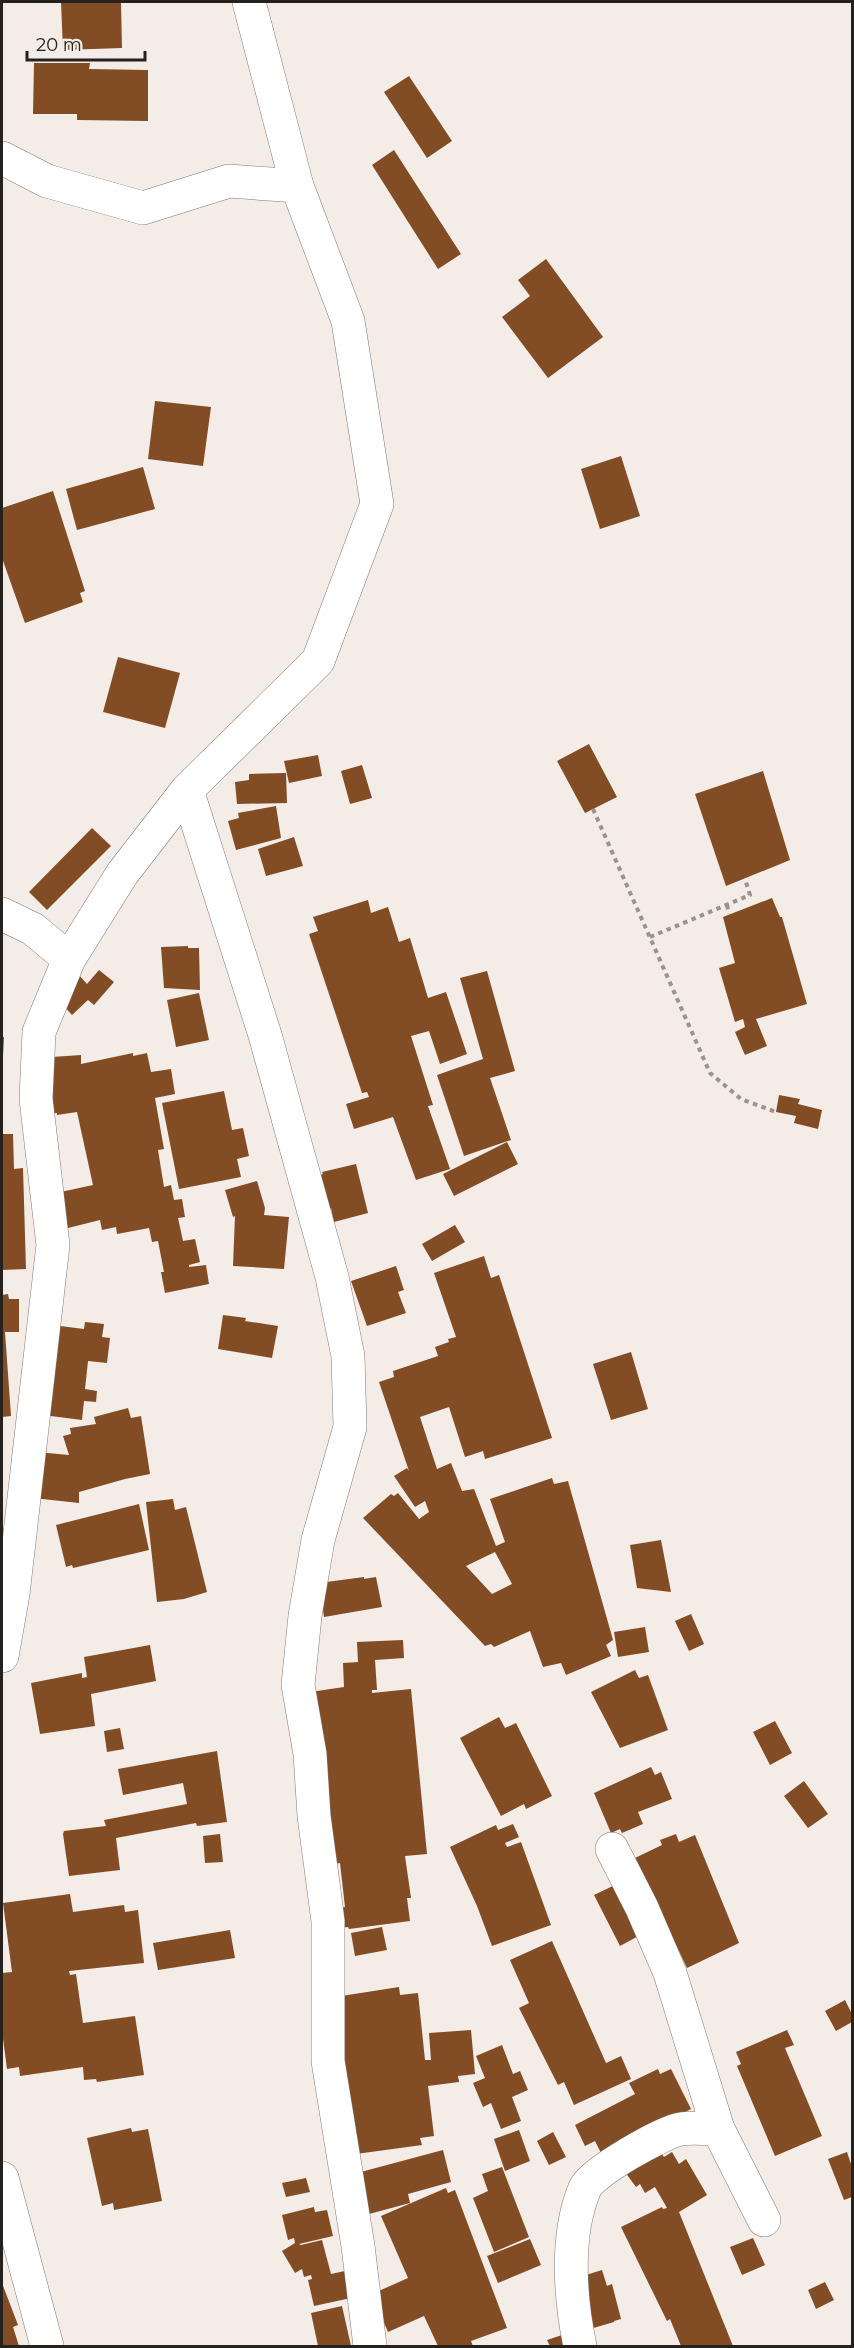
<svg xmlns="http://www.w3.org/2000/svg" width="854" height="2348" viewBox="0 0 854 2348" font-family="Montserrat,sans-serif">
  <rect width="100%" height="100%" fill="#f4ece6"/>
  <path fill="#824c25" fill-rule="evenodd" d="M61,2H121L122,48L63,50Z
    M34,63H90L89,69L148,70V121L77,120V114H33Z
    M409,76L452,141L427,158L384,92Z
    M394,150L461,254L438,269L372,165Z
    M546,259L603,337L548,378L502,317L530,296L518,280Z
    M155,401L211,407L203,466L148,459Z
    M621,456L640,516L600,529L581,469Z
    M143,467L155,509L77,530L66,489Z
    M53,491L85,591L80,593L83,602L25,623L2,558V508Z
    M118,657L180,673L165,728L103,712Z
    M589,744L617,797L585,813L557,761Z
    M318,755L322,776L289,783L284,761Z
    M362,765L372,798L350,804L341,771Z
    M763,771L790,860L726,886L695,794Z
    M286,773L287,803L237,804L235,782L249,780V774Z
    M276,806L281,838L236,850L228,821L239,818L238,813Z
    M92,828L111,846L47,910L29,892Z
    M294,837L303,866L266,876L258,849Z
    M772,898L780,917H782L807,1004L756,1019L767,1046L745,1055L735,1032L745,1027L743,1019L735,1022L719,968L735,963L723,917Z
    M368,900L371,913L388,907L399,942L410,938L428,998L446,992L467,1054L440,1064L429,1031L411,1036L433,1105L428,1106L450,1169L416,1180L393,1117L354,1129L346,1104L369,1097L367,1092L362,1093L309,934L318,931L313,917Z
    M188,946V948H199L200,990L164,988L161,947Z
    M99,970L114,982L94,1005L88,1000L72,1015L54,995L78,974L87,984Z
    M487,971L515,1071L490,1078L511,1140L464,1156L437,1075L483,1059L460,978Z
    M199,993L209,1040L176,1047L167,1000Z
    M2,1037H4L3,1056H2Z
    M133,1053V1056L147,1053L151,1072L171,1069L175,1094L155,1098L164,1149L158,1150L164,1187L171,1185L174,1200L182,1199L185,1217L178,1218L183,1241L195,1239L200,1262L189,1265V1267L206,1265L209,1284L165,1293L161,1272H164L158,1241L152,1242L149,1228L117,1234L116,1227L102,1230L100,1220L64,1229L56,1193L93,1185L77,1112L57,1115V1113L40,1114L37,1058L81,1055V1064Z
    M224,1091L232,1130L243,1128L249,1156L237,1159L241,1177L179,1189L162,1103Z
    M779,1095L800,1099L798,1104L822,1110L818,1129L794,1123L796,1116L776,1112Z
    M2,1134H13L14,1169L23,1168L26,1269L2,1270Z
    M507,1142L518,1164L454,1196L443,1174Z
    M356,1164L368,1213L334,1222L331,1208L317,1212L306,1180L323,1174L322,1172Z
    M257,1181L265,1208L264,1215L289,1217L284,1269L233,1266L235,1216L233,1217L225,1190Z
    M455,1225L465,1242L432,1261L422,1244Z
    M484,1256L491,1278L499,1275L552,1438L485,1459L483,1451L465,1457L449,1407L420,1417L437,1469L451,1463L462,1491L474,1489L496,1546L505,1542L490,1499L552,1478L554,1484L568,1481L613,1640L606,1645L611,1656L566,1675L561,1663L543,1667L530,1631L494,1647L491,1644L485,1646L363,1518L391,1494L394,1496L398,1493L419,1519L429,1512L425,1501L415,1507L394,1476L407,1468L409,1471L379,1382L394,1377L393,1371L438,1356L435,1347L449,1342L448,1339L456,1337L434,1273ZM495,1552L512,1584L492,1594L466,1566Z
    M396,1266L404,1290L398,1292L406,1313L367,1326L351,1281Z
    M8,1294L9,1299H19V1332H5L11,1416L2,1417V1295Z
    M223,1315L246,1318L245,1321L278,1326L272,1358L218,1349Z
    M85,1322L104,1324L102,1337L110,1338L107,1363L88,1361L85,1389L97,1391L96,1402L84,1401L82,1420L43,1415L52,1325L84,1329Z
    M631,1352L648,1409L611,1420L593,1364Z
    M128,1408L131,1418L141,1416L150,1474L125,1479L79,1492V1503L33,1498L37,1452L69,1455L63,1436L71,1434L70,1428L96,1424L94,1417Z
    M173,1499L175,1510L186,1507L207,1592L184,1599L157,1602L146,1502Z
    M139,1504L149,1550L73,1568L72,1565L66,1567L56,1525Z
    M661,1540L671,1592L637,1588L630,1545Z
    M364,1577V1579L376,1577L382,1607L324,1617L319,1583Z
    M691,1614L704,1644L689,1651L675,1621Z
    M645,1627L649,1652L618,1657L614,1632Z
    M403,1640L404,1658L375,1660L377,1690H372V1693L411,1689L427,1854L405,1856L411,1898H407L410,1921L349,1929L348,1927L323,1930L321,1911L345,1907L340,1863L321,1866L297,1694L344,1687L343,1663L358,1662L357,1642Z
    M150,1645L156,1681L91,1694L95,1726L40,1734L31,1683L82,1673V1678L87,1677L84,1657Z
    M635,1670L639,1678L648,1675L668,1730L620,1748L591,1692Z
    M499,1717L505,1728L516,1723L552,1796L526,1809L524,1804L501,1816L460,1738Z
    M775,1721L792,1753L770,1765L753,1732Z
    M120,1728L124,1749L107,1752L104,1731Z
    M217,1751L227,1822L197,1826L196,1823L116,1838L120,1870L69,1876L63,1834L64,1831L106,1826L104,1820L187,1804L183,1783L123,1795L118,1769Z
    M651,1767L655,1775L661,1772L672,1799L638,1812L643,1824L622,1833L620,1829L611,1833L594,1793Z
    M804,1781L828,1814L808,1828L784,1796Z
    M513,1824L519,1837L505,1843L507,1847L521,1842L551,1925L492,1946L477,1906L450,1847L496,1825L498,1830Z
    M220,1834L223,1862L205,1863L203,1836Z
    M676,1834L679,1842L695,1835L739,1943L687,1968L635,1858L662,1845L660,1840Z
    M619,1883L644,1933L620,1946L594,1895Z
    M70,1894L73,1912L124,1905L125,1912L138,1910L144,1963L69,1971L70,1975L76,1974L83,2023L135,2016L144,2075L97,2082L96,2079L84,2080L83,2067L20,2076L19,2067L7,2069L2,2031V1973L12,1972L3,1903Z
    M382,1927L387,1950L355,1956L351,1933Z
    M230,1930L235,1958L158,1970L153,1943Z
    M552,1941L606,2063L621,2056L631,2079L574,2105L564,2082L558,2085L519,2008L529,2003L510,1960Z
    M399,1987L400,1995L418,1993L425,2060H431L429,2033L471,2030L475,2074L458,2076L459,2082L428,2086L434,2136L420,2138L422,2145L356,2154L335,1997Z
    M845,2000L852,2014V2022L836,2031L825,2011Z
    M787,2030L794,2045L785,2048L822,2136L775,2156L737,2066L741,2064L736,2052Z
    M502,2045L513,2074L520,2071L528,2090L512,2097L521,2121L501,2129L491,2103L483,2107L473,2083L485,2078L476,2056Z
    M658,2069L660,2074L671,2069L691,2109L602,2155L595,2141L585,2146L575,2125L635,2094L629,2083Z
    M131,2128L132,2132L148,2129L162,2201L114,2210L113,2203L102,2206L87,2138Z
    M519,2130L530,2161L505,2171L494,2139Z
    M553,2132L566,2157L549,2165L537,2141Z
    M658,2149L664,2157L672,2152L679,2164L686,2159L707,2195L679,2212L733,2346H681L670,2319L667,2321L621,2227L662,2207L663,2209L667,2208L655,2187L645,2193L640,2184L636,2187L625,2172Z
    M443,2150L451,2182L408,2194L410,2203L343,2221L342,2177Z
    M847,2152L852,2167V2197L844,2200L828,2159Z
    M502,2167L529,2237L494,2252L473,2198L488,2191L482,2174Z
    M306,2178L310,2192L286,2197L282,2183Z
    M446,2188L448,2193L455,2190L507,2328L471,2341L473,2346H438L424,2316L388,2332L372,2294L408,2278L381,2216Z
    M314,2207L315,2212L327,2210L333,2236L299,2244L301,2245L322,2240L331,2274L345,2271L351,2298L314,2306L308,2280L312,2279L311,2275L304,2277L302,2269L295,2273L282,2251L295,2243L294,2238L288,2240L282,2215Z
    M753,2238L765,2265L742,2275L730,2247Z
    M530,2239L541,2265L498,2283L487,2256Z
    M602,2270L607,2286L612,2284L621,2319L614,2321V2322L583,2331V2292L589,2290L586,2275Z
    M825,2282L834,2300L816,2309L808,2290Z
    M2,2283L18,2325L13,2327L19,2346H2Z
    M342,2306L351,2346H318L311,2313Z
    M562,2335L565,2346H550L547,2340Z"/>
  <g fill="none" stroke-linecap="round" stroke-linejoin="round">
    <g stroke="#827a75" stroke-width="34">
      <path id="minor" d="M2,158L47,181L143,208L229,181L297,186
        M187,790L265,1035L332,1277L348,1356L350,1427L318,1540L305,1616L298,1685L310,1754L314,1816L328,1921V2061L358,2246L370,2346
        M2,914L33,929L69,959
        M2,1656L13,1594L53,1245L36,1099L39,1032L69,959L122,874L187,790L318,661L377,504L348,321L297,186L249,2
        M612,1849L642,1908L670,1973L718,2129
        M2,2178L47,2346
        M580,2346C570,2298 565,2235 585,2188C592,2172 663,2132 681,2129C693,2127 706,2129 718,2129L764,2220"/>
    </g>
    <path stroke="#9a9490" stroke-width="4" stroke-dasharray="4.5 4.5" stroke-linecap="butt" d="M593,809L710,1073L741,1099L776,1112
      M727,905L729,914
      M650,937L750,895L745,879"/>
    <use href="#minor" stroke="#fff" stroke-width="33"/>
  </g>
  <rect width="854" height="2348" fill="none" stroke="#24211f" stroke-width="6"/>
  <path d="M27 51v9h118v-9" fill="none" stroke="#24211f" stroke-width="3"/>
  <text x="36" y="51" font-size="18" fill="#24211f" stroke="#f4ece6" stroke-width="4.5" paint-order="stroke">20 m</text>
</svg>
